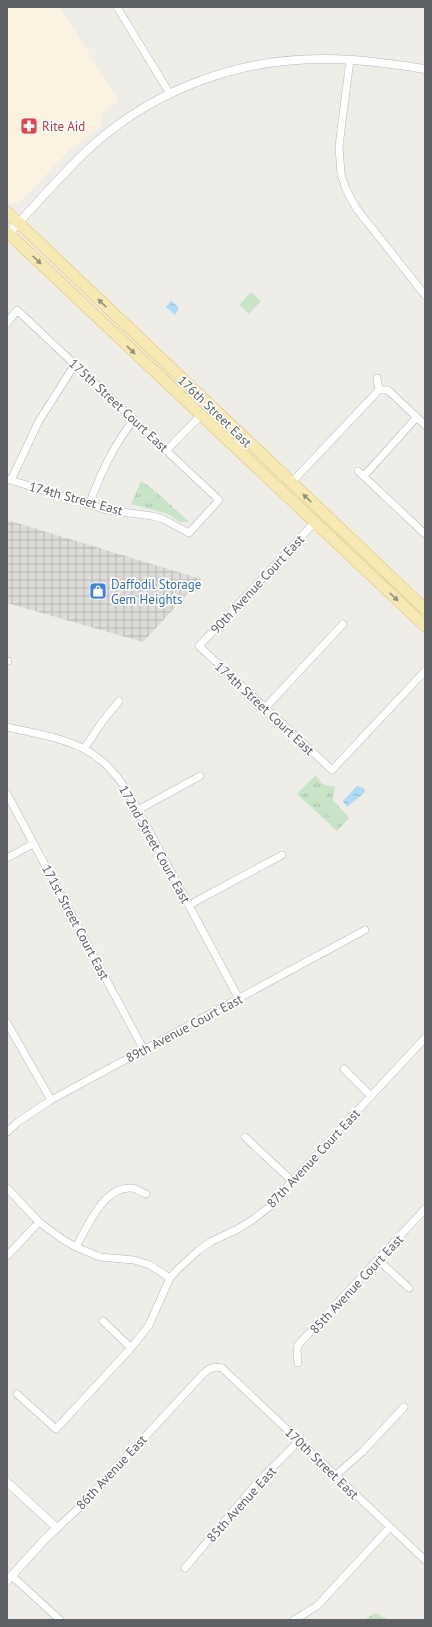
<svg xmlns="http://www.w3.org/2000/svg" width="432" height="1627" viewBox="0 0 432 1627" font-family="'PT Sans',sans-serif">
  <defs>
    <pattern id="industrial-grid" width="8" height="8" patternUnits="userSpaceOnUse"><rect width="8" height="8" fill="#dedcd9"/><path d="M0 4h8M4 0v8" fill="none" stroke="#b7b6b4"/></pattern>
    <pattern id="grass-tufts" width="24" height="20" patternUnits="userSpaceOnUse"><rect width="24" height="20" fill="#c8e4c6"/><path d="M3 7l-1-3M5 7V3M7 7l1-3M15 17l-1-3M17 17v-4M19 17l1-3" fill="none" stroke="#a6bca5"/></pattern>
    <pattern id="forest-firs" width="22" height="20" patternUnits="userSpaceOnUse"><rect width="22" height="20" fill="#c8e4c6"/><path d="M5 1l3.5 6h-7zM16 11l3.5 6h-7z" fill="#a6bca5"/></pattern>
    <pattern id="water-ripples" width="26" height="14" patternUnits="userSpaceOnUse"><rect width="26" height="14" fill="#afdbf7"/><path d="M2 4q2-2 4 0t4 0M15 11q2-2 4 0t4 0" fill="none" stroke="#92b5cc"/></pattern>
  </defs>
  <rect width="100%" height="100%" fill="#efede7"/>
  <path fill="#fbf3e0" d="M7,7H60L119,101L102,113L101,126L69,151L20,202L12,204L7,202Z"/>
  <path fill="url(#industrial-grid)" d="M7,520L201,579L143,642L7,603Z"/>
  <path fill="url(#grass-tufts)" d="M141,481L153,489L189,522H180L168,514L131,504Z
    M316,775C320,783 325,787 335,786L333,800L349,818L337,831L297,794Z"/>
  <path fill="url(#forest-firs)" d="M375,1613L389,1620H364Z"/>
  <path fill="#c8e4c6" d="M251,292L261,301L249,314L239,305Z
    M328,801L346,817L339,825L321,808Z"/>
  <path fill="url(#water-ripples)" d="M171,301L179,308L175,315L166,307Z
    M357,786L364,788L365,792L347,807L343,801Z"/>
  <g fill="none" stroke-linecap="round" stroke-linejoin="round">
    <g stroke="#b4b7ba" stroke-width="8">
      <path id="minor" d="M117,7L170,94
        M350,60L339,146L341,174L346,189L356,208L425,295
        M7,323L17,310L219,500L189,533L163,519L152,516L107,510L7,479
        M377,378L379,390
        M379,390H388L425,425
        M167,450L200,416
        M358,471L425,534
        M364,476L417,417
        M11,480L39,421L75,364
        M291,483L379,390
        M89,505C101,472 113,447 134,419
        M315,522L199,646L332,770L425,671
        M7,661H8
        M265,708L343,624
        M7,727C32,733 61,737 84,749C110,762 125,786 138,810L239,999
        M84,749L102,722L119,701
        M7,794L144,1050
        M138,810L200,776
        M7,858L33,844
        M189,905L282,855
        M7,1023L51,1100
        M344,1069L371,1096
        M7,1132L18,1122L51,1100L365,930
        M245,1137L292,1181
        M7,1188L39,1222L62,1239L76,1247L100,1257L134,1260L150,1265L170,1278
        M76,1247C87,1227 104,1186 131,1188C136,1188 141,1192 146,1194
        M7,1256L39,1222
        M378,1260L409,1288
        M103,1321L131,1348
        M298,1363L297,1350L298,1345L425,1209
        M17,1394L56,1429L131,1348L149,1325L170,1278L178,1269L199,1250L212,1241L236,1230L251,1221L273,1204L292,1181L425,1038
        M335,1476L362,1452L404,1407
        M57,1528L80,1507L204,1373C210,1368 214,1366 222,1368L425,1560
        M185,1568L256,1484L299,1441
        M12,1576L60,1620
        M294,1620L317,1606L390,1527"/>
    </g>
    <g stroke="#b4b7ba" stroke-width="9">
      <path id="tertiary" d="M7,235C36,205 62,173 93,145C157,88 241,58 326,59C359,59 392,64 425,69
        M7,1482L57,1528L46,1538L7,1581"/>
    </g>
    <g stroke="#e4bb6b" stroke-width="12">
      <path id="primary" d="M7,212L425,609
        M7,232L425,626"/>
    </g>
    <use href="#minor" stroke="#fff" stroke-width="7"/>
    <use href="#tertiary" stroke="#fff" stroke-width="8"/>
    <use href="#primary" stroke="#f7e9b4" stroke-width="11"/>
  </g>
  <defs><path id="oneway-solid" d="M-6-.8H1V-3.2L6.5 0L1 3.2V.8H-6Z"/></defs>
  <g fill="#949181">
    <use href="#oneway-solid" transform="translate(37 260) rotate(43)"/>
    <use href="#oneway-solid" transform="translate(102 303) rotate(-136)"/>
    <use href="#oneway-solid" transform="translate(131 350) rotate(43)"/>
    <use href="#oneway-solid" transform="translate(307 498) rotate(-137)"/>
    <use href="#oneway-solid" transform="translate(394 597) rotate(43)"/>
  </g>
  <defs>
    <g id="pharmacy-square" transform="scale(0.9)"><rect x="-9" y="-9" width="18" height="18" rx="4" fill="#e0444e" stroke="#fff"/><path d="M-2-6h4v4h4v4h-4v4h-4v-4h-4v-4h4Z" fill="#fff"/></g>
    <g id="shop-square" transform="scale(0.9)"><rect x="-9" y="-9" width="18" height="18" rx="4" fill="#3f7fe0" stroke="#fff"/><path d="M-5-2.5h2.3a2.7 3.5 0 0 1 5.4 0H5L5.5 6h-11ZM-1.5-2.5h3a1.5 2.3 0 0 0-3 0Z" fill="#fff"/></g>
  </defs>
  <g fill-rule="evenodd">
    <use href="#pharmacy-square" x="29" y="126"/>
    <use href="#shop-square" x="98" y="591"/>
  </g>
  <g text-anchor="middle" stroke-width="3.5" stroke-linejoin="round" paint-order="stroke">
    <g font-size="13" fill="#be3a42" stroke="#fff" text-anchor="start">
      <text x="42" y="131">Rite Aid</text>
    </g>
    <g font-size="13" fill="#5e6266" stroke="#fff">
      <text transform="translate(119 405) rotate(43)" y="5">175th Street Court East</text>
      <text transform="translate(215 411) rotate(44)" y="5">176th Street East</text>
      <text transform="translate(76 498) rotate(15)" y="5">174th Street East</text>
      <text transform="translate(257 584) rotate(-47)" y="5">90th Avenue Court East</text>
      <text transform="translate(265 708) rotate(43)" y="5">174th Street Court East</text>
      <text transform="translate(155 844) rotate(61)" y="5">172nd Street Court East</text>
      <text transform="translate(76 922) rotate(62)" y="5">171st Street Court East</text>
      <text transform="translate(184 1028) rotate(-28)" y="5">89th Avenue Court East</text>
      <text transform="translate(313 1158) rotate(-47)" y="5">87th Avenue Court East</text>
      <text transform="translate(356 1284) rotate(-47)" y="5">85th Avenue Court East</text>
      <text transform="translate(322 1463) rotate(44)" y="5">170th Street East</text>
      <text transform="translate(111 1472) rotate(-47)" y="5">86th Avenue East</text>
      <text transform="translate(241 1504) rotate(-48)" y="5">85th Avenue East</text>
    </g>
    <g font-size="13" fill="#366cbe" stroke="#fff" text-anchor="start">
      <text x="111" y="589">Daffodil Storage<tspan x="111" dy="15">Gem Heights</tspan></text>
    </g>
  </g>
  <rect width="432" height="1627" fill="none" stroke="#5e6266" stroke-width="16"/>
</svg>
